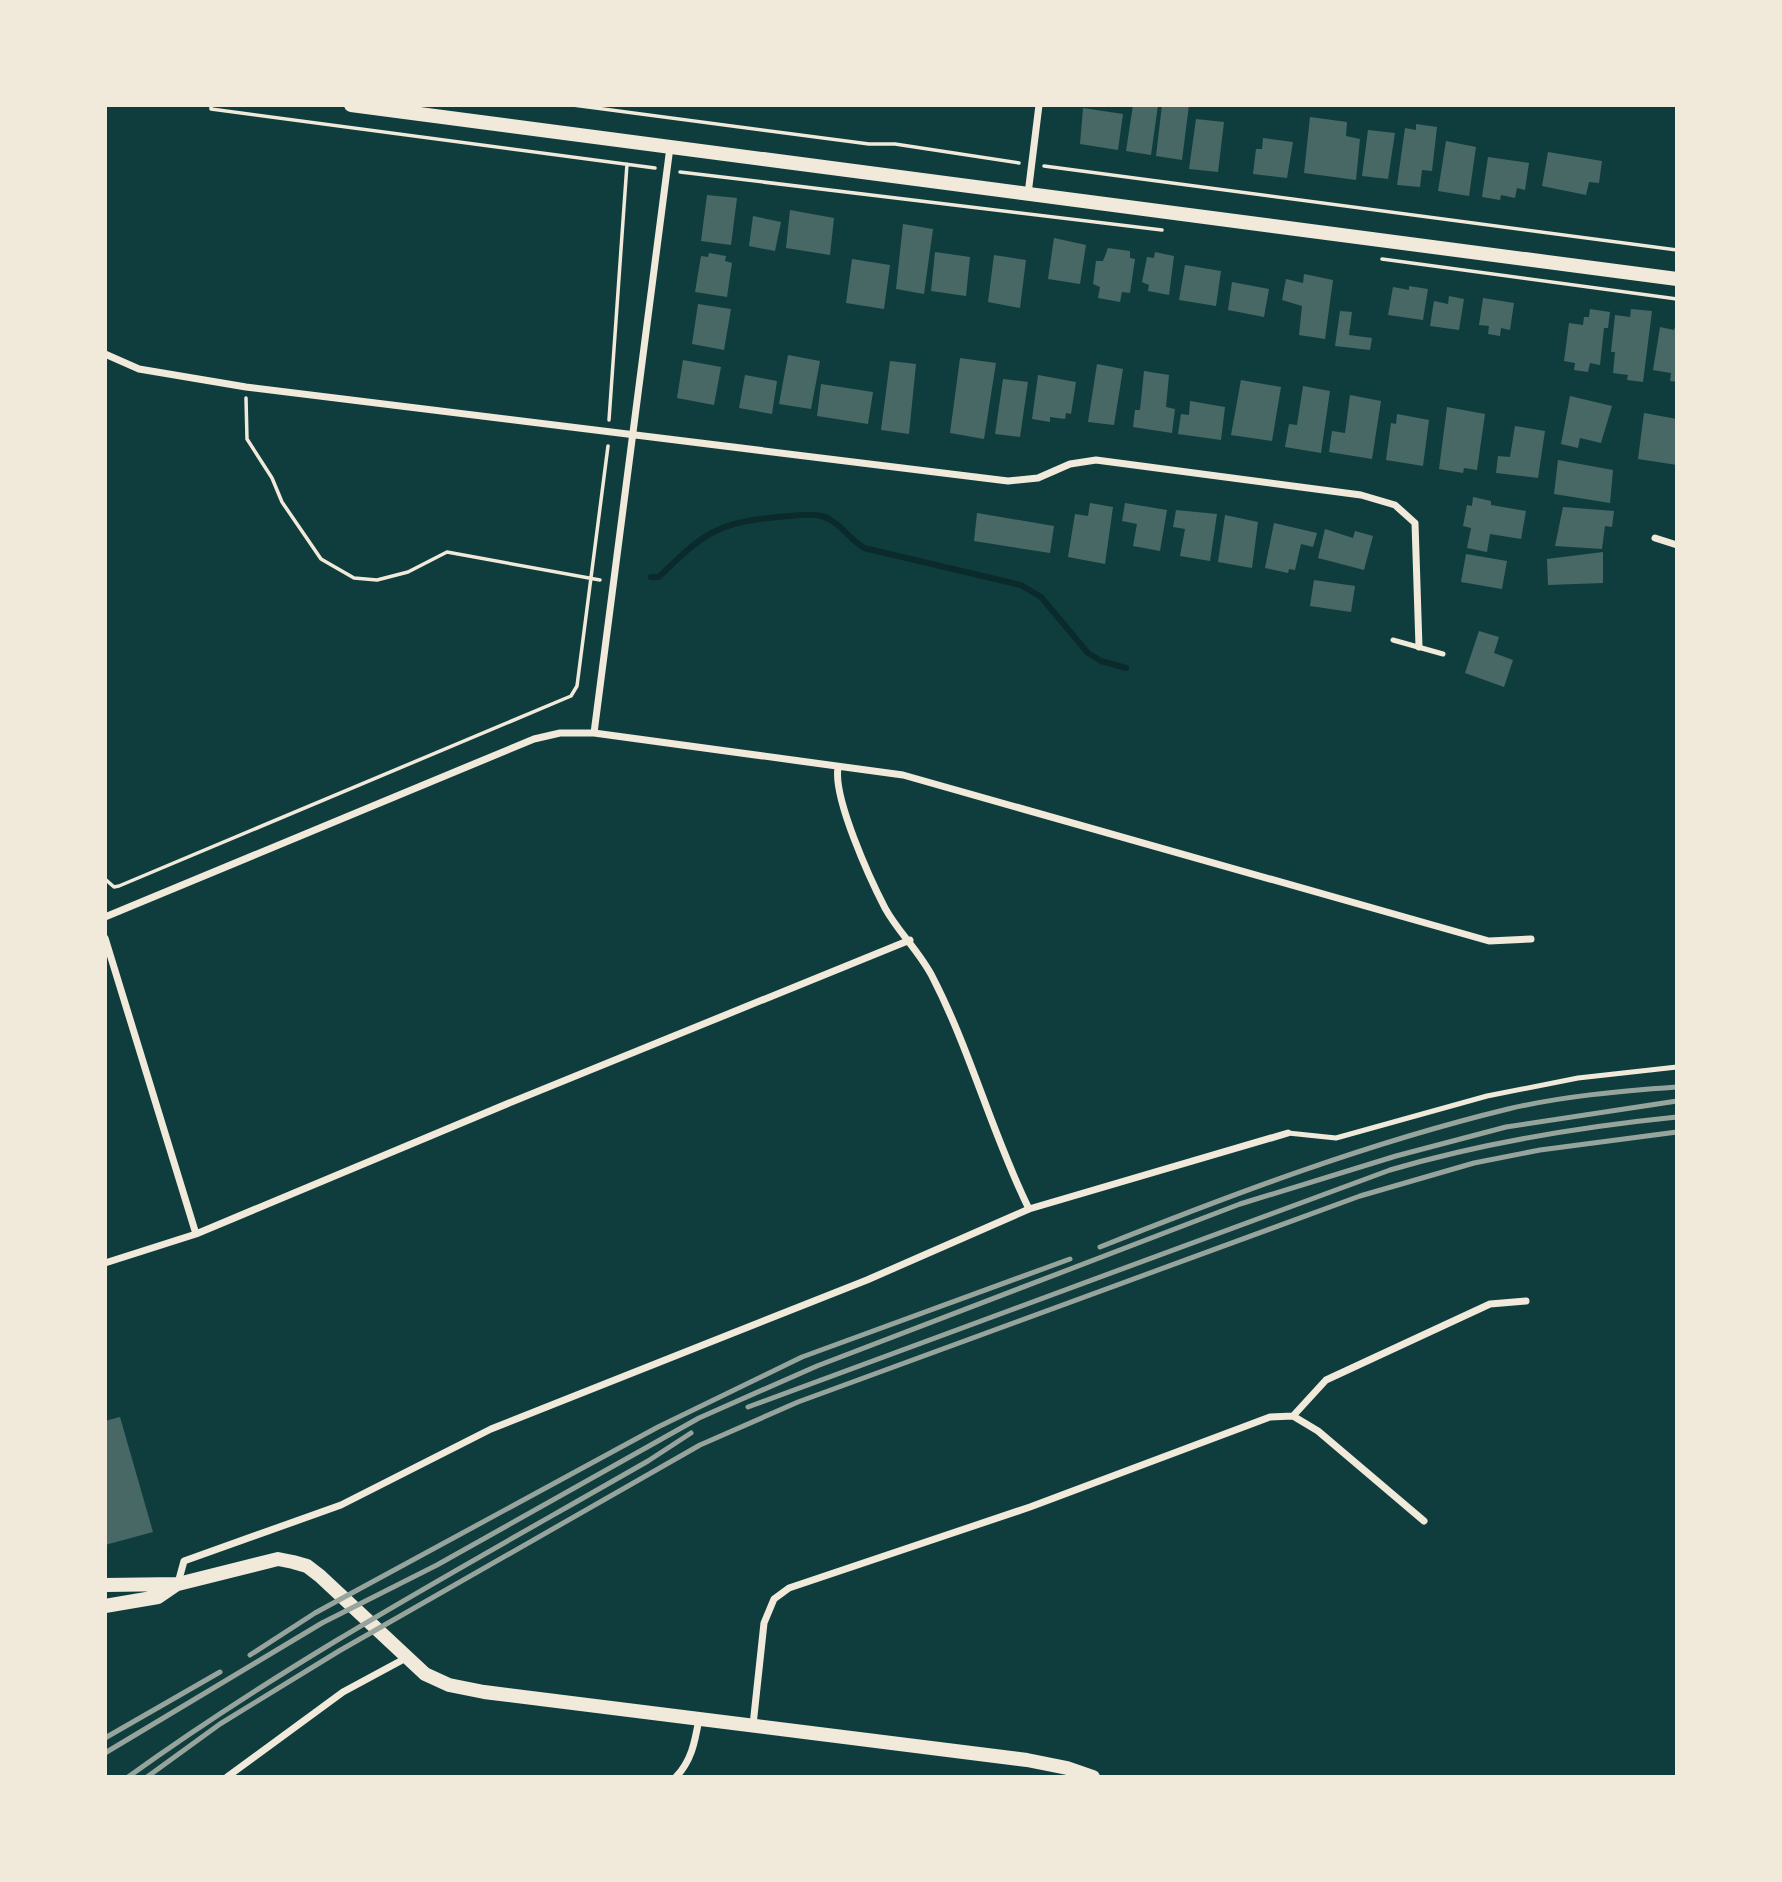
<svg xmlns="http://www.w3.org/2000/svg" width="1782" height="1882" viewBox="0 0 1782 1882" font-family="Jost,sans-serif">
  <rect width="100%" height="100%" fill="#0f3d3e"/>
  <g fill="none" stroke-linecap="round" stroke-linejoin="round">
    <path stroke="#0a2a2b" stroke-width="6" d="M651,577H659C702,534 718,522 779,517C793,516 808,513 822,516C839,521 849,539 864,548L1021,585L1041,597L1088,653L1101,661L1126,668"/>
  </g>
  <path fill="#486865" d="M1133,105H1158L1151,155L1126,151Z
    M1162,105H1189L1182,160L1156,156Z
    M1083,108L1123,114L1118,150L1080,144Z
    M1310,117L1347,122L1346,136L1360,139L1356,180L1304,173Z
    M1196,119L1224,122L1218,172L1189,169Z
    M1416,124L1437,127L1432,171L1422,170L1420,187L1397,185L1405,128L1416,130Z
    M1368,130L1395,133L1388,179L1362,176Z
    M1263,138L1293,142L1287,178L1253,174L1256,149H1262Z
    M1446,141L1476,147L1469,196L1438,191Z
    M1548,152L1602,161L1599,183L1589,182L1586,195L1542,186Z
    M1488,157L1529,163L1525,190L1517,188L1515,198L1501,195L1500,200L1482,197Z
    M707,195L737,198L731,245L701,241Z
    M790,210L834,218L830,255L786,248Z
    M753,216L781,222L775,251L749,246Z
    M903,224L933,229L924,294L896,289Z
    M1054,238L1086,245L1080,284L1048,279Z
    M1108,248L1130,251V258L1135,259L1130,293L1122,292L1120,302L1098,298L1100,287L1093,284L1096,261H1103Z
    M935,252L970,257L966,296L931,291Z
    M1155,252L1174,256L1169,295L1148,291L1149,285L1142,282L1147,257L1154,258Z
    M709,253L726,256L725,261L732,263L727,297L695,292L701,256L708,257Z
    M994,255L1026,260L1020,308L988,302Z
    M852,259L890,265L884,309L846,303Z
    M1185,265L1221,271L1216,306L1179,300Z
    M1304,274L1333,280L1325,339L1299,335L1302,306L1282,300L1286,279L1303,283Z
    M1232,282L1269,289L1264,317L1228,310Z
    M1409,286L1428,289L1423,320L1388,315L1393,287L1409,290Z
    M1449,296L1464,299L1459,330L1430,326L1434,301L1448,304Z
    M1483,298L1514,303L1510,330L1501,328L1500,336L1488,334L1489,326L1479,325Z
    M698,304L731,309L724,350L692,344Z
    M1590,309L1610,312L1608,328H1604L1600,365L1590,363L1588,372L1574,370L1575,363L1564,361L1569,323L1583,325L1584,317H1589Z
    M1631,309L1652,311L1643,382L1627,380L1628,375L1613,373L1615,352H1611L1615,315L1630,317Z
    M1340,311L1352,312L1349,335L1372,338L1370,350L1335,346Z
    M1676,323H1677V382L1670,381L1671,373L1653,370L1660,327L1674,330Z
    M788,355L820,361L811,409L779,404Z
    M960,358L996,363L984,439L950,433Z
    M683,360L721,367L714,405L677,398Z
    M890,361L916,364L909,434L881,430Z
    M1097,364L1123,369L1114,425L1088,422Z
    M1144,371L1169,375L1166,407L1175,409L1172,433L1133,427L1135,410H1140Z
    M745,375L777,381L772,414L739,408Z
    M1038,375L1076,382L1071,414L1066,413L1065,419L1050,417V422L1032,419Z
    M1003,379L1028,382L1020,437L995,434Z
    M1241,380L1281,387L1272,441L1231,435Z
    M821,384L873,392L868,424L817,416Z
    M1303,386L1330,391L1321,453L1285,447L1289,424L1297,425Z
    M1350,395L1381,401L1372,459L1329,452L1332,431L1345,433Z
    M1570,396L1612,406L1601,443L1580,438L1578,448L1561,444Z
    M1190,401L1225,407L1221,440L1178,434L1181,414L1189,415Z
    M1447,407L1485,414L1477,470L1464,468L1463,473L1439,469Z
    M1644,413L1677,419V465L1638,459Z
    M1397,414L1429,420L1423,466L1386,460L1391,423L1396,424Z
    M1515,426L1545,431L1538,478L1496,473L1498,456L1510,457Z
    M1558,460L1613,470L1610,503L1554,494Z
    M1473,497L1491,501V505L1526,511L1521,539L1490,534L1487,552L1467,548L1471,528L1463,526L1467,505L1472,506Z
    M1090,503L1113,507L1105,564L1068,557L1075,514L1088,516Z
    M1125,503L1167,510L1160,551L1133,546L1137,524L1122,521Z
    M1563,507L1614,511L1612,527L1605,526L1602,549L1555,546Z
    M1176,510L1217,514L1210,561L1180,556L1185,529L1173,527Z
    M977,513L1054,526L1050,553L974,541Z
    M1225,515L1258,522L1252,568L1218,562Z
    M1274,523L1317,533L1313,547L1301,544L1295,570L1289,569L1288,573L1265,568Z
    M1325,529L1353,538L1355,531L1373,536L1364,570L1318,558Z
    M1603,552V583L1548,585L1547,559Z
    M1466,554L1507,561L1502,589L1461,582Z
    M1314,580L1355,586L1351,612L1310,606Z
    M1479,631L1499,637L1494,653L1513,660L1504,687L1465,673Z
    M120,1417L153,1532L105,1545V1421Z"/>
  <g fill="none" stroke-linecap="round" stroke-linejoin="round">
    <path stroke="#f1e9da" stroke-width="3.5" d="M211,105V109L655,168
      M573,105L869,144H895L1019,163
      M1044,166L1677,250
      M680,172L1162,230
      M1382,259L1677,299
      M246,398L247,439L272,478L282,502L321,559L354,578L377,580L408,572L447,552L600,580
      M609,420L627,164
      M105,879L114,887L119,886L571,696L577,686L608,446"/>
    <path stroke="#f1e9da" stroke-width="5" d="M1393,640L1443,654
      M1288,1133L1336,1138L1487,1096L1578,1078L1677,1067"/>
    <path stroke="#f1e9da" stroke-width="7" d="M1028,194L1039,105
      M105,354L139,369L246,387L1008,481L1038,478L1070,464L1096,460L1361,495L1395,505L1415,523L1419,647
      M1655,538L1677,545
      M594,733L670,147
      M838,768C833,798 870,879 885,908C898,932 920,952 933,978C971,1052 992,1134 1029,1209
      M105,917L534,739L560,733H594L903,775L1489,941L1531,939
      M105,938L196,1234
      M105,1263L196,1234L509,1103L910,940
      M1293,1416L1318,1431L1424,1521
      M178,1583L184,1561L341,1505L491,1429L867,1280L1029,1209L1288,1133
      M753,1725L764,1623L774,1599L789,1588L1030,1507L1270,1417L1293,1416L1326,1380L1490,1304L1526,1301
      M227,1777L343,1692L406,1658
      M676,1777C692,1760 695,1741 699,1719"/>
    <path stroke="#f1e9da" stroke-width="14" d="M351,105L1677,279
      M105,1585L178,1584L278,1559L293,1562L307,1566L320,1576L425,1674L449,1685L484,1692L1027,1760L1067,1768L1093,1777
      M105,1606L158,1597L177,1584"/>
    <path stroke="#97a49c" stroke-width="5" d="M1100,1247C1233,1194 1368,1143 1508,1109C1563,1096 1621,1091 1677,1087
      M748,1407L1390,1170C1486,1142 1578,1127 1677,1117
      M250,1655L315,1613L658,1427L802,1357L1070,1259
      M105,1738L220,1672
      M105,1753L322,1623L437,1565L699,1418L817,1366L1240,1204L1396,1156L1506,1127L1677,1101
      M128,1777C293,1658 472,1562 648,1461L691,1433
      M147,1777L220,1724L339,1651L700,1445L798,1402L1360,1196L1474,1163L1540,1150L1677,1132"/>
  </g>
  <rect width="1782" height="1882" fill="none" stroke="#f1e9da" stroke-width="214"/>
</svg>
